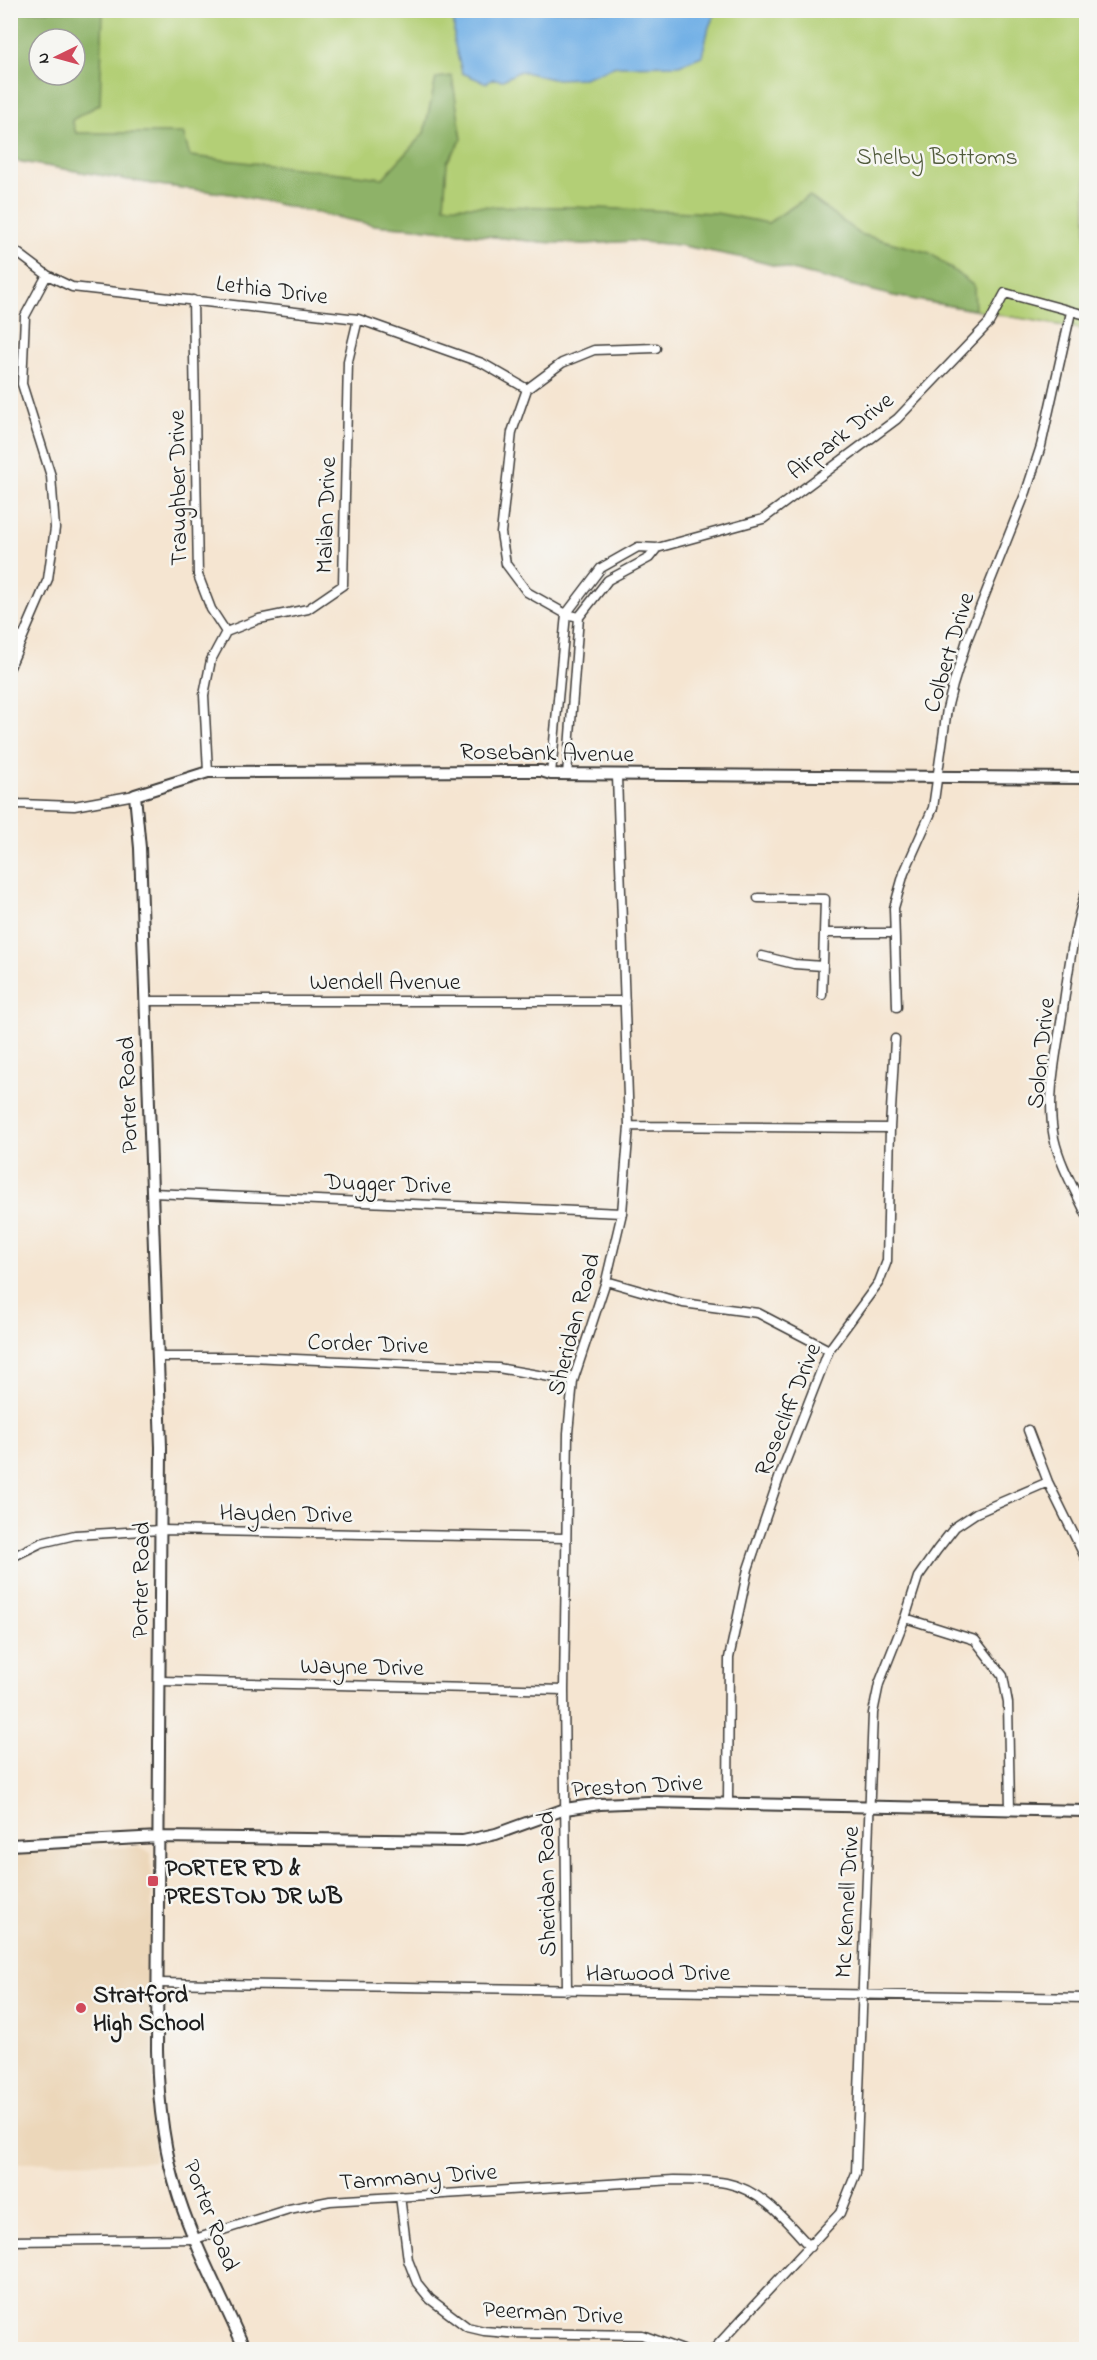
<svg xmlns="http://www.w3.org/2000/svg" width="1097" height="2360" viewBox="0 0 1097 2360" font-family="'Indie Flower',sans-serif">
  <rect width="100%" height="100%" fill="#f6f6f2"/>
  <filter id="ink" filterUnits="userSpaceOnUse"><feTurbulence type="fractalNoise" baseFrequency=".0167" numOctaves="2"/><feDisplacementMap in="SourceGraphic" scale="12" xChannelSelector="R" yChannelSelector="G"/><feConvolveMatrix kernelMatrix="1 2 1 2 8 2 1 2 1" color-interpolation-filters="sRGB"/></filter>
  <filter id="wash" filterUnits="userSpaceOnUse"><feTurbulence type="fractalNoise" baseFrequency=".008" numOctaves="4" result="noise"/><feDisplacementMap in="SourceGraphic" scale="24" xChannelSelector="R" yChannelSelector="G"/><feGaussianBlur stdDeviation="1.35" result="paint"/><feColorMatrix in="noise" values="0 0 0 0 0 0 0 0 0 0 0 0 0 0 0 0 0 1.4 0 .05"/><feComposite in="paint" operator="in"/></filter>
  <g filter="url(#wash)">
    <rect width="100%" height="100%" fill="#f5e5d1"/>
    <path fill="#ecd7ba" d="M137,1847L151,1853L154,2162L11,2163L10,1852Z"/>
    <path fill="#b3cf76" stroke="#687649" stroke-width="1.5" fill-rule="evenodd" d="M10,11H1086V330L894,296L749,259L679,245L632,241L585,244L538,242L419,228L373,225L231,194L159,185L11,160ZM39,39H75V75H39Z"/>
    <path fill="#8eb267" stroke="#556742" stroke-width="1.5" fill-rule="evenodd" d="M10,11H103L100,104L72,120L76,133H183L190,156L383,178L424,133L436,78L452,76L462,139L447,162L444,206L572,207L716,213L768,223L809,196L860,234L930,253L974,286L975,310L894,296L749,259L679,245L632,241L585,244L538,242L419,228L373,225L231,194L159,185L11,160ZM39,39H75V75H39Z"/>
    <path fill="#73b1e6" stroke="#486681" stroke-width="1.5" d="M454,11V10L716,11L709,27L702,56L679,65L616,66L584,78L552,79L520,71L503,80L493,79L486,83L462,73L454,42Z"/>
  </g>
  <g filter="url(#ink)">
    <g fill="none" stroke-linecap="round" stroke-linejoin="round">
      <g stroke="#3d3a37" stroke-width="11">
        <path id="minor" d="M10,247L47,275L72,287L358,319L482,363L527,389
          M193,300L198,575L211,609L226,632L211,660L204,695L208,772
          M579,617L566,614L527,592L506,564L501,533L512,432L527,389L562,363L594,350L656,348
          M10,632L21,638
          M226,632L259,619L308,609L343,585L348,361L358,319
          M10,667L48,579L55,528L51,476L22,384L25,316L47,275
          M551,774L566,614L601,568L638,547L657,548L763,519L897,419L989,323L1005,293L1086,315
          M567,775L579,617L608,580L649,558L657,548
          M10,801L19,804L74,806L135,795
          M1086,891C1073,931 1068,974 1062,1016C1056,1056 1046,1098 1054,1138C1060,1165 1075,1190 1086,1214
          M758,898L825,899L824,933
          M762,956L794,964L823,966
          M822,995L824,933H894
          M145,1001H625
          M897,1007L894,908L904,873L933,808L947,709L953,685L967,640L1026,492L1041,446L1071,312
          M629,1126L890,1128
          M152,1193L622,1213
          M606,1281L683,1303L758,1313L829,1350
          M159,1357H250L498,1368L573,1381
          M1028,1430L1048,1482L1086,1559
          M10,1558L41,1543L75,1535L161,1530L565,1538
          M905,1618L975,1640L1003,1676L1008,1703L1010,1809
          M160,1681L564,1690
          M728,1803L729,1658L748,1569L779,1478L829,1350L879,1282L887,1261L890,1128L895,1039
          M157,1983L1086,1998
          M567,1991L564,1690L568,1433L573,1381L606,1281L622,1213L629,1126L617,776
          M400,2196L408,2260L417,2283L430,2299L467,2327L484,2331L508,2333L642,2335L683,2350
          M10,2241L195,2239L289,2209L330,2201L674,2180C691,2180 709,2180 726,2183C762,2190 787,2222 810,2247
          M713,2350L840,2213L856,2173L873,1713L879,1684L905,1618L918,1577L937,1550L955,1527L976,1513L1048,1482"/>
      </g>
      <g stroke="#3d3a37" stroke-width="14">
        <path id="tertiary" d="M10,1845L159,1837L463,1841L496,1834L565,1809L600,1804L648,1802L1086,1811
          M245,2350C223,2299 196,2250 179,2198C163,2149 158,2101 157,2050L161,1447L140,848L135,795L208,772L541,771L551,774C729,777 908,775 1086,778"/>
      </g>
      <use href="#minor" stroke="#fff" stroke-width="8"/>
      <use href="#tertiary" stroke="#fff" stroke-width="10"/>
    </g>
  </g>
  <g fill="#d1495b" stroke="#f6f6f2" stroke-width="2">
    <rect x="147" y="1875" width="12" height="12" rx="3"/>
    <circle cx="81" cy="2008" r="6"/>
  </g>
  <g text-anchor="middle" stroke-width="5" stroke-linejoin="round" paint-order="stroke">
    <g font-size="24" fill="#515b3c" stroke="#f6f6f2">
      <text x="937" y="164">Shelby Bottoms</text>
    </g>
    <g font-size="24" fill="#1c1c1c" stroke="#f6f6f2">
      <text transform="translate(272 289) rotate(7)" y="8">Lethia Drive</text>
      <text transform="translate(840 435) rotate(-38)" y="8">Airpark Drive</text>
      <text transform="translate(177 488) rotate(-91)" y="8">Traughber Drive</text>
      <text transform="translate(325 515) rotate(-88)" y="8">Mailan Drive</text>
      <text transform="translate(948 652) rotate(-73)" y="8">Colbert Drive</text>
      <text transform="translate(547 752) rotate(1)" y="8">Rosebank Avenue</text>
      <text x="385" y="989">Wendell Avenue</text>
      <text transform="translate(1040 1053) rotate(-84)" y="8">Solon Drive</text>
      <text transform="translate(127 1095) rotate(-92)" y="8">Porter Road</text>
      <text transform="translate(388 1183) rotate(2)" y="8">Dugger Drive</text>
      <text transform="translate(573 1324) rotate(-75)" y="8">Sheridan Road</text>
      <text transform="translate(368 1343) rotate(2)" y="8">Corder Drive</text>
      <text transform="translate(787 1409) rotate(-68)" y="8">Rosecliff Drive</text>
      <text transform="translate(286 1513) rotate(1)" y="8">Hayden Drive</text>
      <text transform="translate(140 1580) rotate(-89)" y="8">Porter Road</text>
      <text transform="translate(362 1666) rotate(1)" y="8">Wayne Drive</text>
      <text transform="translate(637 1785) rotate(-3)" y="8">Preston Drive</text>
      <text transform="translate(546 1884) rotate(-91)" y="8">Sheridan Road</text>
      <text transform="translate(846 1902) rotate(-87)" y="8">Mc Kennell Drive</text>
      <text x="658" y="1980">Harwood Drive</text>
      <text transform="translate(418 2176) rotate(-4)" y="8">Tammany Drive</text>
      <text transform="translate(212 2215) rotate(69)" y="8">Porter Road</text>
      <text transform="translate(553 2312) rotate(3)" y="8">Peerman Drive</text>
    </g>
    <g font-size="24" font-weight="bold" fill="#1c1c1c" stroke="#f6f6f2" text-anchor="start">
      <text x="165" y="1875">PORTER RD &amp;<tspan x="165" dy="28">PRESTON DR WB</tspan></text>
      <text x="93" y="2002">Stratford<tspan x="93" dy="28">High School</tspan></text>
    </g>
  </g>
  <rect width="1097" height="2360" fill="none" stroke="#f6f6f2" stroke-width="36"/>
  <g transform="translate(57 57) rotate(265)"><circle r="28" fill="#f6f6f2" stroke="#9f9f9c" stroke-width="1.5"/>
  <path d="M0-4.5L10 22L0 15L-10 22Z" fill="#d1495b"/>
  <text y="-9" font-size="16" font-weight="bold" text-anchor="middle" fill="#1c1c1c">N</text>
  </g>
</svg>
